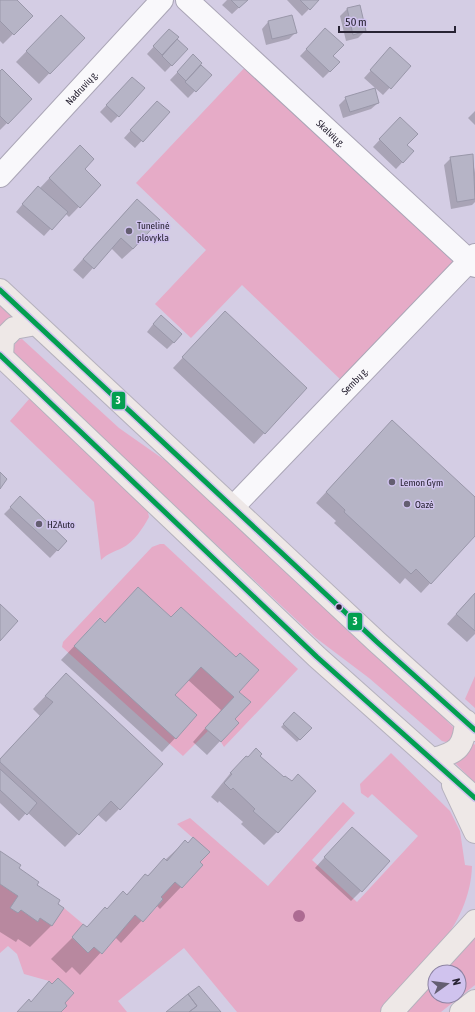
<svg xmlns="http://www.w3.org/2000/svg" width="475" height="1012" viewBox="0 0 475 1012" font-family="'Asap Condensed',sans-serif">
  <rect width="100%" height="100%" fill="#d4cde4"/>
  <path fill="#e6abc7" d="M249,63L455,264L342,381L242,285L191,338L155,304L206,250L136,183Z
    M0,304L17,320L0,329Z
    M22,339L119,428L176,468L423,697L455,729L450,743L442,741L369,678L316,638L14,355L13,347L18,340Z
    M30,398L147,508L149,517C143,528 134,542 122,548C114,552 108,553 101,560L94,502L10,421Z
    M160,544H164L298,669L224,747L221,742L239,723L235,719L251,702L239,692L259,670L236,657L181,607L171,617L138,587L105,623L99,618L74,646L176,739L197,715L175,695L201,667L234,697L205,728L208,731L183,756L62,647L63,642L152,547Z
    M475,676V708L465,699Z
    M473,743L475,745V783L452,760C462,756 469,754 473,743Z
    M391,753L450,811L460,831L465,865L472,866C470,928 419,969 380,1012H237L184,948L118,1001L127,1012H61L67,1006L65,1003L74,992L58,978L52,984L49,981L24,974L17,954L8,946L0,953V884L18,896L10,908L18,913L21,910L37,921L40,918L52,926L64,908L83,924L72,938L88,952L94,947L102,954L135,915L143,922L163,900L161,897L175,882L182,888L203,865L200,862L209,852L177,824L190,818L268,886L343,802L355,813L312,860L357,902L418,836L372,794L368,798L361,793L360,784Z
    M475,934V985L441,1012H404L435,978V996H459V972H441Z"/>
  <path fill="#0003" d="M0,0H15L31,16L3,44L0,41Z
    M227,0H247L232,14L222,5Z
    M287,0H318L302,16Z
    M359,7L365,31L358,38L346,41L340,16L347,9Z
    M61,16L83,38L39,84L16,62Z
    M268,22L296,32L289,39L266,45L262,29Z
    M169,30L187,49L165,72L147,54Z
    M319,36L332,56L330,71L323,78L300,56Z
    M193,56L210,75L188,98L170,80Z
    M384,56L410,66L383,95L364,78Z
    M0,72L31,99L0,130Z
    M126,85L118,116L111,123L100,112Z
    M346,98L378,103L371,109L343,118L339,105Z
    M150,109L168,112L135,148L124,138Z
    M475,111V125L468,118Z
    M400,118L406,145L413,151L396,169L373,147Z
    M80,146L83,169L100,185L69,217L65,213L44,236L16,212L31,194L39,189Z
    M472,155L475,173V202L472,205L451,209L444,165L451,158Z
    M127,210L133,249L122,259L111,248L83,279L73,270Z
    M154,323L174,342L167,349L147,332Z
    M215,323L306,388L254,444L173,368Z
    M381,432L475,499V535L421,593L405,578L400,584L334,523L336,521L316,503Z
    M13,505L66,541L50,558L4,514Z
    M138,588L171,618L236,659L238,692L234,719L237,723L207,755L193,742L221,710L187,679L173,695L196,716L162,752L61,660L100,619L104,624Z
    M475,593V634L467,642L447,624Z
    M53,688L119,809L106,822L97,814L65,847L27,812L19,821L0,803V759L40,716L33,709Z
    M294,713L310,728L297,742L281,727Z
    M259,756L283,778L277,832L264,845L241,824L243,822L219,801L218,803L211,797L233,770L248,758Z
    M342,838L361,891L351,901L315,868Z
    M185,842L202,865L160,909L156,905L121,943L115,937L80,975L72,967L66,973L51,959L84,926L86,928L105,908L106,910L126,895Z
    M0,852L63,908L51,926L30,947L18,939L16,942L0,932Z"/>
  <path fill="#b6b4c6" stroke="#9997a9" d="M0,0H17L33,16L14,35L0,21Z
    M231,0H248L239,8Z
    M300,0H319L310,10Z
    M360,5L366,31L353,35L347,8Z
    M61,15L85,38L50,74L26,51Z
    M292,15L297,33L272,39L268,21Z
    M325,28L344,45L333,56L340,62L330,72L306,49Z
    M169,29L179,37L162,55L153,46Z
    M177,39L188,49L172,66L162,56Z
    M390,47L411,66L391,89L370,70Z
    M193,54L202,63L186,81L177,72Z
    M201,65L212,75L196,92L185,82Z
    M2,69L32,99L8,124L0,116V71Z
    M132,77L145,88L119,117L106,105Z
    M375,88L379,103L350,112L345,97Z
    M157,101L170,112L143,142L130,130Z
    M400,117L418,134L407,145L414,151L403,163L379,139Z
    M80,145L94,159L85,169L101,185L80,208L49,178Z
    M473,154L475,199L457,202L450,157Z
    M38,186L68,212L52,230L22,204Z
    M137,199L160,220L133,249L121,238L94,269L83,259Z
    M225,311L307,388L265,434L182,357Z
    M161,315L182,334L174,343L153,324Z
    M392,420L475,497V536L431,584L416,569L411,574L344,512L345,510L326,492Z
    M0,472L7,479L0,489Z
    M20,496L67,541L58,551L10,507Z
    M138,587L171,617L181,607L236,657L240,653L259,670L239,692L251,702L235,719L239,723L221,742L205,728L234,697L201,667L175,695L197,715L176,739L74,646L100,618L105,623Z
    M475,593V631L456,614Z
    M0,604L18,621L0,641Z
    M66,673L163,764L120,810L111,801L79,835L0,762V759L53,702L45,696Z
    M294,712L312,728L300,740L283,724Z
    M256,748L262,754L260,756L284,777L285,776L292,781L298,774L316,791L278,833L253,811L255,809L233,788L231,790L224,783L232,774L230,773L246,756L248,757Z
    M0,769L37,803L27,815L0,790Z
    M352,827L390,861L362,892L324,857Z
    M193,837L210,852L200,862L203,865L182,888L175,882L161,897L163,899L143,922L135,915L102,954L94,947L88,953L72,937L83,924L87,927L105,907L107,909L123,891L127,895L145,874L148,876L164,858L167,861L185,840L188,843Z
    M0,851L21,865L19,868L39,882L37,885L60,900L58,904L64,908L52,926L40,918L38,922L21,910L18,913L10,908L18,896L0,884Z
    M58,978L74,993L65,1003L67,1006L61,1012H17L29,999L31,1002L49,981L52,984Z
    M199,986L221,1012H189L197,1006L188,994Z
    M188,994L197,1006L189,1012H166Z"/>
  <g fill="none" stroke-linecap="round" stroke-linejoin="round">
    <g stroke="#aaa5b6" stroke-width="24">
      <g id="minor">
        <path id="s1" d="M187,0L475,266"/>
        <path id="s2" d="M0,176L162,0"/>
        <path id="s3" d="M233,507L475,255"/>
      </g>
    </g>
    <g stroke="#b5b1bd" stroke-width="24">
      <path id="major" d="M0,290L377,642L475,730
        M0,355L317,657L475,798
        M2,357L3,339L14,328L36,324
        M433,759C458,753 464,747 466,721
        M453,785L475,832
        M392,1012L475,921
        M461,1012L475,1001"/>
    </g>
    <use href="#minor" stroke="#f9f8fb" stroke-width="22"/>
    <use href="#major" stroke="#eee8e7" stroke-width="22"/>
    <g stroke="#d0c3ee" stroke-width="8">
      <path id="bus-1" d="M0,290L377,642L475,730
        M0,355L317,657L475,798"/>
    </g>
    <use href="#bus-1" stroke="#029f50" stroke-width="5"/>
  </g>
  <circle fill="#ad6b92" cx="299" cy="916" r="6"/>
  <g fill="#645e71" stroke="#d0c3ee" stroke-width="1.5">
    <circle cx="129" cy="231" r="4"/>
    <circle cx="392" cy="482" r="4"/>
    <circle cx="407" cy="504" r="4"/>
    <circle cx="39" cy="524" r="4"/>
  </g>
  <circle fill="#282333" stroke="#d0c3ee" stroke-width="1.5" cx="339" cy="607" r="3.5"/>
  <g text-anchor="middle" stroke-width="3" stroke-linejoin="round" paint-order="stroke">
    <g font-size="10" fill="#282333" stroke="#d0c3ee">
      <text dy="4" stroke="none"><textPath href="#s2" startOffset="120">Nadruvių g.</textPath></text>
      <text dy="4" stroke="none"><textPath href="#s1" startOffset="196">Skalvių g.</textPath></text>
      <text dy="4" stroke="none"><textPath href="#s3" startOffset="175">Sembų g.</textPath></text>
    </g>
    <g font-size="10" fill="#282333" stroke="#d0c3ee" text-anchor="start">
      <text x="137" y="229">Tunelinė<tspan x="137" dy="12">plovykla</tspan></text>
      <text x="400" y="486">Lemon Gym</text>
      <text x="415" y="508">Oazė</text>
      <text x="47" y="528">H2Auto</text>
    </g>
  </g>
  <g stroke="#d0c3ee" stroke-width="1.5">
    <rect x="111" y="391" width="15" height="19" rx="4" fill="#029f50"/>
    <rect x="347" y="612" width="16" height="19" rx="4" fill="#029f50"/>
  </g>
  <g font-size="11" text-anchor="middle" font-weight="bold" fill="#fff">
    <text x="118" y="404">3</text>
    <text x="355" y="625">3</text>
  </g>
  <g transform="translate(447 984) rotate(76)"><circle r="19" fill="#d0c3ee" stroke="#8d83a3"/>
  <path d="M0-3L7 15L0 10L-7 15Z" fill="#645e71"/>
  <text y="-6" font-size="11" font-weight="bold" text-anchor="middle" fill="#282333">N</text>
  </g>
  <path d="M339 26v6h116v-6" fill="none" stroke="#282333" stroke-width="2"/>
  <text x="345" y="26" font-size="12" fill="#282333" stroke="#d0c3ee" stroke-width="3" paint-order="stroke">50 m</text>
</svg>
